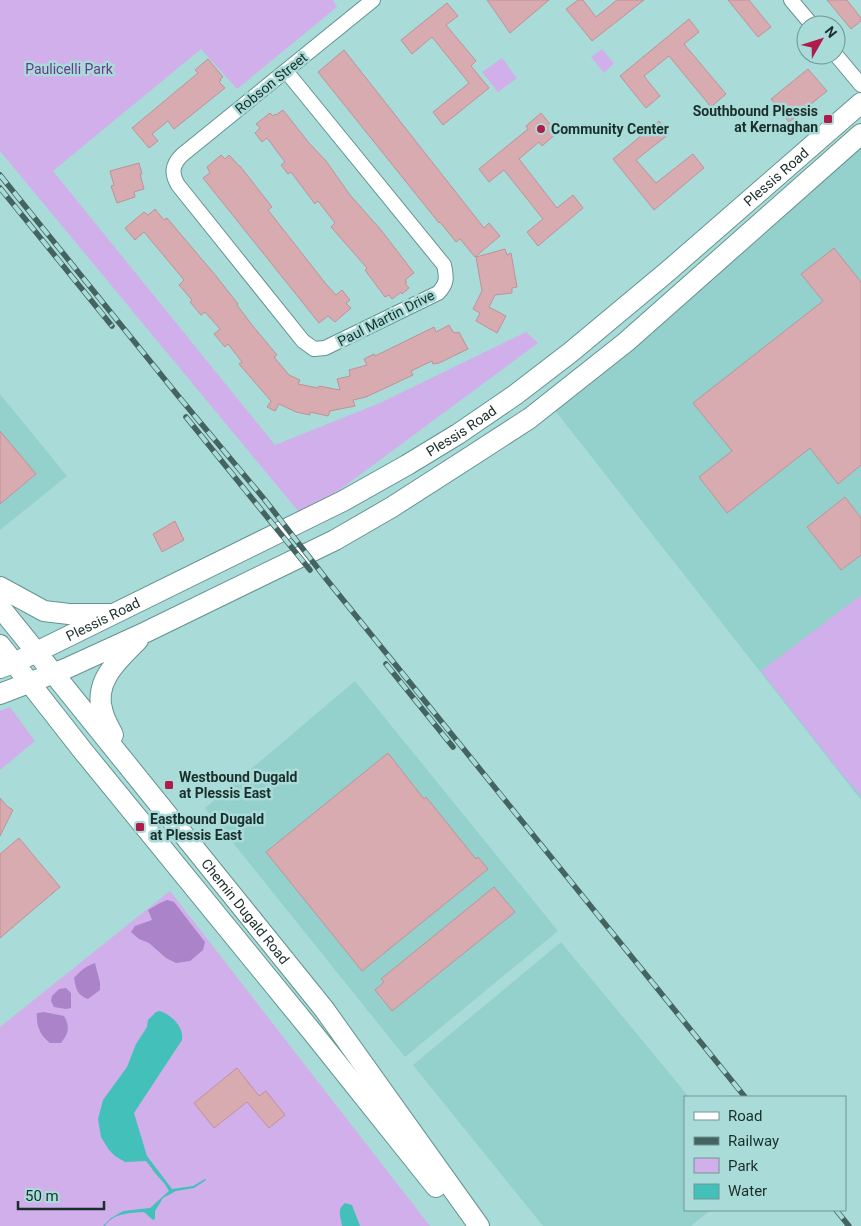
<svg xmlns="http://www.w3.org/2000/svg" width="861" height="1226" viewBox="0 0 861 1226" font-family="Roboto,sans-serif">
  <rect width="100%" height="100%" fill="#a9dcd8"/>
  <path fill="#94d0cc" d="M861,138V800L550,404Z
    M0,394L67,476L0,530Z
    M355,681L558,931L405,1057L205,808Z
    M561,942L689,1097H685V1210H711L691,1226H543L413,1065Z"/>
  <path fill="#d1afeb" d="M0,0H333L337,7L237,89L201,49L53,171L275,445L380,403L526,332L538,343L303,517L0,151Z
    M602,49L614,63L604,73L591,57Z
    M502,58L517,78L498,92L482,72Z
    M861,595V796L841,773L761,671Z
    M10,707L35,741L0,770V711Z
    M170,891L430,1226H0V1027Z"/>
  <path fill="#aa83c8" d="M167,900L174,902L205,942L203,950L190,961L176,963L166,958L149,943L139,939L131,932L135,926L152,920L148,910L160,903Z
    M95,963L100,983V990L88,999C77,995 76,989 74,978C80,971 86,966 95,963Z
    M66,988L71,993V1008L66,1009L54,1007L51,1001L52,996L59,989Z
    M44,1012L64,1016C70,1027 69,1033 61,1043H50C40,1035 36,1026 37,1013Z"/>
  <path fill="#43c0b9" d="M160,1011C171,1015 184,1026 182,1040L134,1113L147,1156L172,1189L193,1186L205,1179L206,1180L194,1188L176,1191L163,1198L155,1211V1219L153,1220L144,1212C130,1213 113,1213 105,1226H103L111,1218L123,1211L150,1208L169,1191C165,1183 161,1180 156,1174C152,1170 150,1165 146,1161L125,1162L115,1156L109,1150L101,1137L98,1119L103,1100L127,1067L136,1044L147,1027L148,1020L156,1012Z
    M345,1203L352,1205L360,1226H342C341,1216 336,1211 345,1203Z"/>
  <path fill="#d7abb0" stroke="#bd9298" d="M487,0H549L510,33Z
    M578,0H583L596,17L617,0H644L592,41L566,9Z
    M728,0H749L771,27L758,37Z
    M827,0H847L861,18V21L851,29Z
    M447,3L458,16L446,25L476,61L471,66L489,88L443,125L433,112L469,83L432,37L412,54L401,40Z
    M689,19L699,32L684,44L726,94L711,107L669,56L644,76L660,96L646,108L620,76Z
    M344,50L484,228L489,223L500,236L475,257L460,239L456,242L440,222L439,223L318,72Z
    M208,59L223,77L220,79L221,80L219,82L225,88L174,129L168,121L152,134L158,141L149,148L132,128L198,73L195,70Z
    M808,69L827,91L789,122L771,99Z
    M283,110L309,143L326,161L350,195L381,230L414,273L405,280L407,282L405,283L409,288L402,294L401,292L392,299L389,295L385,297L365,270L367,268L331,227L335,223L318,201L315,204L291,172L288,174L281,165L285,162L267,138L262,142L255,133L260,128L256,124L270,113L273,116L275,114L276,115Z
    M541,113L557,133L542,146L539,142L519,159L557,208L573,195L583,208L538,246L527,232L543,219L504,170L489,182L479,169L528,129L526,126Z
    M659,121L669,134L636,160L656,183L693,154L704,168L654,210L613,159Z
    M221,155L225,159L229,155L239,166H240L272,207L268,210L326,284L336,295L342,290L350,300L346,303L351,308L335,322L328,316L319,323L203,178L210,173L207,167Z
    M139,163L142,174H140L144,189L134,192L135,197L117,203L111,186L114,185L110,171Z
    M155,209L164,220L167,218L216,276L238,304L237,305L252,325L277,355L274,357L289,375L300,380L298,384L318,388L319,386L340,390L337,379L350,376L349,370L367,365L364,359L374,354L375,356L434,327L436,332L449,325L453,332L455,333L459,332L468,349L439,363L433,364L432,361L411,371L413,375L366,397L353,400L355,406L330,411L328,416L310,412V415L296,412L279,404L275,411L267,407L271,401L239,364L242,362L228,344L225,347L214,334L220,329L205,312L201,315L190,302L192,300L179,285L184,280L170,263L144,232L135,240L125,228L144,212L148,215Z
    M834,248L861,282V465L838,484L810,448L727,513L699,477L732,451L693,403L823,301L801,274Z
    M505,249L507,255L511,253L517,287L512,288V293L495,295L489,307L506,316L497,333L476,321L480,313L473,309L482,291L476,257Z
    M0,431L36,474L0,504Z
    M845,497L861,518V555L841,570L807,527Z
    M175,521L184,540L162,552L153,534Z
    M388,753L424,799L426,797L476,859L478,857L488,869L362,971L266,852Z
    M0,798L8,807L13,810L0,836Z
    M19,838L60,887L0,938V854Z
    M494,887L515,912L392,1011L375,990L384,982L381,979Z
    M237,1068L259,1096L266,1091L285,1115L269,1128L247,1102L214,1128L194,1103Z"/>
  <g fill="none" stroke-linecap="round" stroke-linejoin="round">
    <g stroke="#639390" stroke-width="16">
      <path id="street" d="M791,0L812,25
        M836,55L861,85
        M286,71L444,265C447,278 447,284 438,293L325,348L314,349L303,341L178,185C171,173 172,165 182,155L373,0"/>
    </g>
    <g stroke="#639390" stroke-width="22">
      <g id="secondary">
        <path d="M0,587L44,611L69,614H109"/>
        <path id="s1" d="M0,607L324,1009L479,1226"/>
        <path d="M0,645L83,751L313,1033L436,1187"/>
        <path id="s2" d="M0,668L14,663L343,501L407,465L458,434L515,395L571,352L667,272L861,103"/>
        <path d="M0,694L65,669L146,632L335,540L392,507L473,455L530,418L626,342L861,134"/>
        <path d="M113,735C110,728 105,721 103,713C92,682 119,659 138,640"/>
      </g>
    </g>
    <use href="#street" stroke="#fff" stroke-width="14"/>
    <use href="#secondary" stroke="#fff" stroke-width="20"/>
    <g stroke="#456360" stroke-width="5.5">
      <path id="rail" d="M0,175L179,397L265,500L327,580L745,1097
        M0,188L112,326
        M186,417L310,570
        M386,664L453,747
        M836,1210L849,1226"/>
    </g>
    <use href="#rail" stroke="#a9dcd8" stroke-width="4" stroke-dasharray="11" stroke-linecap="butt"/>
  </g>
  <g fill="#af1c49" stroke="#a9dcd8" stroke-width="2">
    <rect x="823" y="114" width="10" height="10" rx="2.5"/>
    <circle cx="541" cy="129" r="5"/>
    <rect x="164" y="780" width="10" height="10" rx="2.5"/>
    <rect x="135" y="822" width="10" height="10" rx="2.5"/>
  </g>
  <g text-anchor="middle" stroke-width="5" stroke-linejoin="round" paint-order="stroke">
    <g font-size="14" fill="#6c398d" stroke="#a9dcd8">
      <text x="69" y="74">Paulicelli Park</text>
    </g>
    <g font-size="14" fill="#1a2e2c" stroke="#a9dcd8">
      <text transform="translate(271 83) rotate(-39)" y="5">Robson Street</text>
      <text dy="5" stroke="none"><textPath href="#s2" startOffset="924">Plessis Road</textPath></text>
      <text transform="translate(386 318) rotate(-27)" y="5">Paul Martin Drive</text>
      <text dy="5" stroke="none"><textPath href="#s2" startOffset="519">Plessis Road</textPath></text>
      <text dy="5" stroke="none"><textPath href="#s2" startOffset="114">Plessis Road</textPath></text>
      <text dy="5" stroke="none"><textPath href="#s1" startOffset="391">Chemin Dugald Road</textPath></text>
    </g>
    <g font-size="14" font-weight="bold" fill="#1a2e2c" stroke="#a9dcd8" text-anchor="start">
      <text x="818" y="116" text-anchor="end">Southbound Plessis<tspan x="818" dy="16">at Kernaghan</tspan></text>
      <text x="551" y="134">Community Center</text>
      <text x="179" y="782">Westbound Dugald<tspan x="179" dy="16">at Plessis East</tspan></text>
      <text x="150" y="824">Eastbound Dugald<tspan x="150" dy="16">at Plessis East</tspan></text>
    </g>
  </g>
  <rect x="684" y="1096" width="162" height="115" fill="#a9dcd8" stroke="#709693"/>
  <rect x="694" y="1112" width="25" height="8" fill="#ffffff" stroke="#709693"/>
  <text x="728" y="1121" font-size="15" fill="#1a2e2c">Road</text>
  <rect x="694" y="1137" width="25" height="8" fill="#456360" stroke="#709693"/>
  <text x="728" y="1146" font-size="15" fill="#1a2e2c">Railway</text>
  <rect x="694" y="1158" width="25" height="15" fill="#d1afeb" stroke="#709693"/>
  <text x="728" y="1171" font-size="15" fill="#1a2e2c">Park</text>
  <rect x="694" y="1184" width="25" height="15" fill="#43c0b9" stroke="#709693"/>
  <text x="728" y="1196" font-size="15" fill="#1a2e2c">Water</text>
  <g transform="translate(821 40) rotate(51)"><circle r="24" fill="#a9dcd8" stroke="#709693"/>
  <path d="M0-4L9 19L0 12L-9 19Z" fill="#af1c49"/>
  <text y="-8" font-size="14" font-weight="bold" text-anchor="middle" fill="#1a2e2c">N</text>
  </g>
  <path d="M18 1201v8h86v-8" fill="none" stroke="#1a2e2c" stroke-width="2.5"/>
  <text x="25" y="1201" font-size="15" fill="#1a2e2c" stroke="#a9dcd8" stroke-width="4" paint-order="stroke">50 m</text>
</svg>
